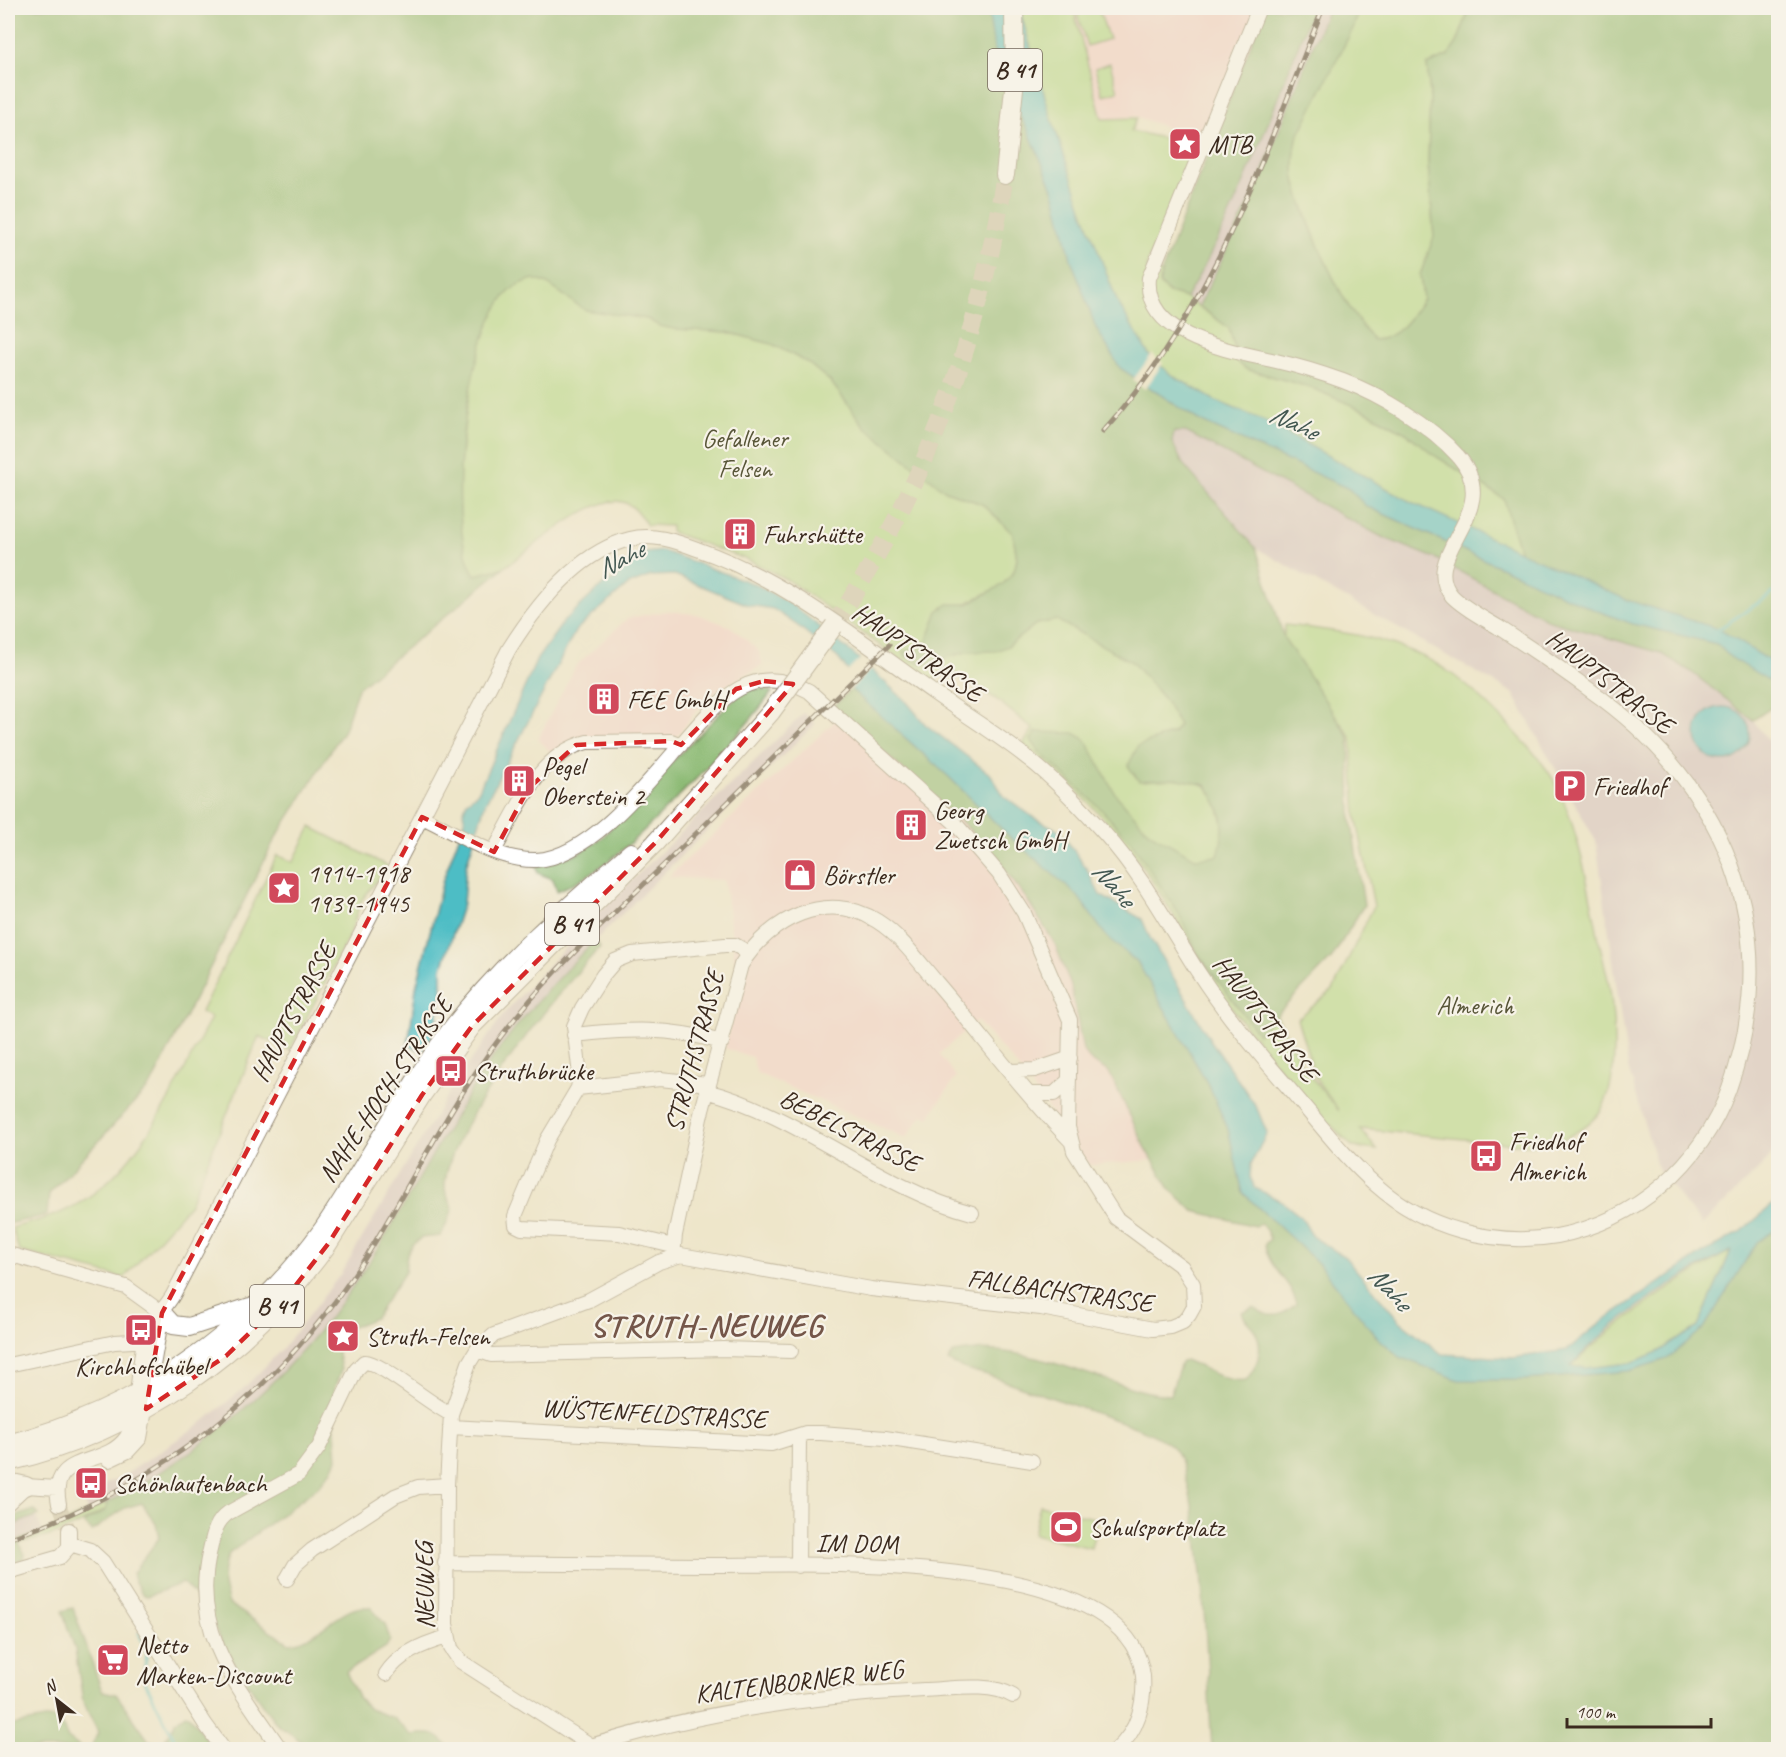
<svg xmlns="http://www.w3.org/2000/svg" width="1786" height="1757" viewBox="0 0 1786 1757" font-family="Caveat,sans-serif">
  <rect width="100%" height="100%" fill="#f7f3e8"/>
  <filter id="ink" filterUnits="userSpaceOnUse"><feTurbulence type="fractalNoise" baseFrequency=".0167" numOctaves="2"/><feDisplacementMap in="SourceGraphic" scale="12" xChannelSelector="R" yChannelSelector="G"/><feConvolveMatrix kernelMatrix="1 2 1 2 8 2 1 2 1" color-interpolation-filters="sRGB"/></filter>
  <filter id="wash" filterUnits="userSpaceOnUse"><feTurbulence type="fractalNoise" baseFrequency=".008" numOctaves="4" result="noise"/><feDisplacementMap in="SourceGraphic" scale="24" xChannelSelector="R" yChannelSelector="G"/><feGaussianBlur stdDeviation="1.35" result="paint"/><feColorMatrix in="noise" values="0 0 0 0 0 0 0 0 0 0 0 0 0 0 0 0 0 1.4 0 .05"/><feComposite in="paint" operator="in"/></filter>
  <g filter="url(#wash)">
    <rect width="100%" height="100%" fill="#eee6cb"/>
    <path fill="#f7d0cd" d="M1073,8H1265L1210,144L1136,116L1102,119Z
      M668,611L699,615L731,627L758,650L763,665L718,690L696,711L676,737L639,739L553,754L538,739L576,666L628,618Z
      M833,707L964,824L995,857L1026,898L1055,944L1071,986L1083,1051L1091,1061L1109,1072L1153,1160L1090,1165L1014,1062L977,1021L939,1054L956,1077L929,1117L922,1115L906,1138L757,1073L752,1057L725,1048L739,988L724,880L668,877L834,722L825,714Z"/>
    <path fill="#d2bec3" d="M1313,8H1328L1252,198L1199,306L1186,298L1238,193Z
      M1174,432H1186L1382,537L1437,559L1550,621L1661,653L1690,671L1753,720L1778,754V1144L1768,1160L1702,1225L1658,1170L1628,1067L1596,841L1513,693L1256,548L1183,464L1172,442Z
      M804,713L815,724L565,970L520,1022L478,1079L354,1285L296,1358L239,1415L189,1455L136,1488L88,1512L81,1497L128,1473L203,1422L245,1387L284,1347L340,1275L451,1089L506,1011L588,923Z
      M36,1517L43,1532L8,1544V1527Z"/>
    <path fill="#aed984" stroke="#748251" stroke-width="1.5" d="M1019,8H1073L1102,119L1137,118L1131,131L1195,145L1146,267L1161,273L1160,285L1169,293L1186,298L1229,328L1239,363L1246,369L1309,387L1364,410L1406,433L1437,457L1505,499L1520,553L1411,502L1267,422L1214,400L1170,374L1149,355L1117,301L1084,214L1051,117Z
      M1098,8L1109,39L1087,46L1077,14Z
      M1360,8H1470L1457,43L1448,56L1427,65L1430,94L1428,164L1434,237L1420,275L1423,299C1411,318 1397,339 1374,340C1343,310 1308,227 1296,184C1292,169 1294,153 1297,138L1354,26Z
      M1110,63L1118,91L1103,95L1095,68Z
      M505,260L634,317L648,319L659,326L727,332L772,344L808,363L831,382L865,427L946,491L982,504L992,513L1013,534L1017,559L1014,572L1002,586L964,604L1008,646L1036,624L1057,620L1132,662L1164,699L1179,725L1173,733L1164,736L1189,780L1205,785L1217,802L1276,1014L1303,1067L1339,1111L1316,1079L1297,1019L1333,990L1374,906L1356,816L1351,737L1283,643L1285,625C1341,631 1401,638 1449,672C1478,692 1535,749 1553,779C1578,823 1590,895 1600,945C1604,965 1611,986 1612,1007C1615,1036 1617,1085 1601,1110C1592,1124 1569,1138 1553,1143C1545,1146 1534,1144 1526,1145L1360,1129L1377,1150L1353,1147C1307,1103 1259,1047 1223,995C1193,951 1169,903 1138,860C1107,817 1064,777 1023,744L1033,729L996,699L946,668L932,682L786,579L748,560L671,532V526L647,525C642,518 636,508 628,504C599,487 530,551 506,566C498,571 484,572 475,575L467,563L459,520L458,481L481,285Z
      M311,827L388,866L361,901L350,934L290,1050L259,1036L190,1204L124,1278L19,1251L12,1228C28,1223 45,1219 60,1213C138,1180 174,1087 211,1018L201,1012L277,855L293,862Z
      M1731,1250L1698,1327L1660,1351L1631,1363L1586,1368L1571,1366C1621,1318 1672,1285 1731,1250Z
      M107,1503L106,1509C76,1527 45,1542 10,1543L43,1532Z
      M1040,1505L1098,1519L1091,1548L1033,1534Z"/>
    <path fill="#8ab972" stroke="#627248" stroke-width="1.5" d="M8,8H988L998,75L1028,130L1054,191L1071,259L1096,328L1120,368L1200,421L1349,489L1366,506L1595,610L1633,624L1717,644L1730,657L1775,683L1778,686V703L1753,720L1690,671L1661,653L1550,621L1437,559L1382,537L1186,432H1174L1172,442L1183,464L1256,548L1284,638L1349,737L1351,818L1364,905L1332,958L1258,1034L1198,954L1179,914L1132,843L1099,807L1041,754L1031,740L1036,732L1074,733L1085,739L1116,795L1150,833L1195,858L1218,856C1227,824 1224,812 1206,785L1179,779L1139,781L1128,766L1138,746L1173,733L1179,725L1164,699L1132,662L1057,620L1036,624L1008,646L996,651L966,652L922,665L905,656L904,651L918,648L927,641L938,611L948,604H968L1002,585L1014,572L1017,559L1013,534L992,513L982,504L946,491L865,427L831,382L808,363L772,344L727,332L674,329L659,326L648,319L585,310L546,283L533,279C525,282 515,285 509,292C466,333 442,526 475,575L504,568L358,688L344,730L275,839L151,1085L49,1194L47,1215L8,1224Z
      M1265,8H1313C1274,104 1240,208 1186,298L1169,293L1160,284L1161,273Z
      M1328,8H1360L1354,26L1297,138C1294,153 1292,169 1296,184C1308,227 1343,310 1374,340C1397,339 1411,318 1423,299L1420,275L1434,237L1428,164L1430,94L1427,65L1448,56L1457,43L1470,8H1778V666L1718,629L1627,600L1520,553L1504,499L1437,457L1406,433L1364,410L1309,387L1246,369L1239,363L1229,328L1199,306L1252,198Z
      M752,689H763L772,692C744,730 712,763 679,796C643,832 605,872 557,891L553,879L538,873L536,865L577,854L602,838L652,782L730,703L741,693Z
      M851,689L949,777L1011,838L1077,895L1107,937L1138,963L1208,1084L1228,1129L1243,1193L1319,1264L1376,1336L1400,1357L1459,1380H1525L1629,1371L1704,1328L1757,1242L1778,1228V1749H1212C1208,1698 1204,1471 1170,1445C1153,1432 1127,1424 1107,1417C1068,1403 1029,1390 990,1376C976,1371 960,1370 948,1361L953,1353C1008,1342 1064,1367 1116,1383C1134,1388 1152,1395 1170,1395L1181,1363L1185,1360C1206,1368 1223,1383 1246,1380C1257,1367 1265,1349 1255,1331C1251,1324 1244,1321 1242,1312L1254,1307C1270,1319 1280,1318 1296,1304C1293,1281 1268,1270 1265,1244L1270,1239L1266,1230L1261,1224L1255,1226L1194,1211L1170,1189L1144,1145L1109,1072L1091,1061L1083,1051L1071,986L1055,944L1026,898L995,857L964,824L833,707Z
      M595,940L600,947C559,992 444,1129 445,1188C445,1194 451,1202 453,1209L441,1236L421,1238L412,1245L407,1254L405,1272L375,1318L347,1329L340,1335L337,1347L341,1370L335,1387L333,1402L337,1459L332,1470L318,1487L230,1553C219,1572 223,1584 229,1604L289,1643C318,1642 345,1600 371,1608L385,1624L390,1640L386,1647L346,1672L358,1697L369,1709L393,1718L412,1735C431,1732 438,1733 450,1749H307C299,1735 282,1732 273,1719C257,1698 242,1675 228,1653C213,1626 206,1605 183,1583L148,1596L143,1595L135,1582L133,1573L159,1538L156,1524L142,1503L125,1508L92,1531L83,1523L106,1510L107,1503C200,1455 277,1388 340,1304C393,1234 430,1153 478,1079C511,1028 552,983 595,940Z
      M34,1510L39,1515L8,1527V1519Z
      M19,1543L25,1554L24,1559L8,1564V1544Z
      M73,1608L102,1691L116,1694L149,1741L163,1743L176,1721L185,1714L189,1715L213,1749H83H91L98,1732L83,1702L75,1649L62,1611Z
      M50,1718L59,1719L68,1738L82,1749H8V1726Z"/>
    <path fill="#4ebdc5" stroke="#447472" stroke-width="1.5" fill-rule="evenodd" d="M988,8H1019L1051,117L1084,214L1117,301L1149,355L1170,374L1214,400L1267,422L1411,502L1627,600L1719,629L1778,666V686L1730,657L1717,644L1633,624L1595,610L1366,506L1349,489L1200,421L1120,368L1096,328L1071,259L1054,191L1028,130L998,75Z
      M663,551L757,585L791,604L856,656L906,701L925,724L991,775L1004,796L1033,817L1060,831L1087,869L1100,895L1142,919L1150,938L1211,1041L1256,1106L1267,1133L1251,1164L1250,1177L1255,1188L1281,1201L1301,1217L1313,1237L1345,1257L1400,1321L1442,1354L1512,1358L1567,1350L1601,1322L1703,1253L1741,1232L1778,1200V1228L1757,1242L1704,1328L1667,1359L1629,1371L1525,1380H1459L1400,1357L1376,1336L1319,1264L1243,1193L1228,1129L1208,1084L1138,963L1107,937L1077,895L1011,838L949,777L851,689L856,681L838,658L798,626L773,609L748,605L675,575L651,576L628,585L576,630L485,804L466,866L463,903L442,968V992L434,1035L423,1051L408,1045L416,988L443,880L465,820L463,813L467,801L478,792L537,659L564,621L606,582L615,580L621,571L643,553ZM1731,1251L1698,1327L1660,1351L1631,1363L1586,1368L1571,1366C1608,1323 1680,1275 1731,1251Z
      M1696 734a27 27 0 1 1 54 0a27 27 0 1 1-54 0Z"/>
    <path fill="#eee6cb" d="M1152,354L1163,363L1145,389L1133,380Z
      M862,657L873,667L849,691L852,681L846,673Z"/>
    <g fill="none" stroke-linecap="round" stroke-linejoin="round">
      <path stroke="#4ebdc5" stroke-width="3" d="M1717,630L1778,590
        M139,1633L147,1653L143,1678L180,1750"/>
    </g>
  </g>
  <g filter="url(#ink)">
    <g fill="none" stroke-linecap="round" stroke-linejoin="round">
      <path stroke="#cac0a8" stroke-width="14" stroke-dasharray="14 7" stroke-linecap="butt" d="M59,1504L69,1530"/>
      <path stroke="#cac0a8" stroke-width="18" stroke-dasharray="18 9" stroke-linecap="butt" d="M834,626C929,479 977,347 1005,175"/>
      <g stroke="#948874" stroke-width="16">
        <path id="minor" d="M422,817C457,833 496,861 536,860C591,857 649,781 683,742C718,702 750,660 809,691L953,821L999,874L1024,913L1070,1020L1068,1127L1074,1151L1116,1218L1182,1267L1193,1284L1194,1306L1189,1315L1183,1322L1171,1327L1153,1329L1041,1308L871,1289L681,1255L659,1262L589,1300L494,1335L477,1350L469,1363L451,1414L447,1485L446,1624L451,1648L460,1661L598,1750
          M494,851C516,812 538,754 587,742L671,741L681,745
          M574,1035C628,1029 668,1027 722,1042
          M1011,1071L1035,1070L1070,1058
          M578,1088L660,1079L708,1084
          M706,1091C800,1115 878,1188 972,1213
          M1030,1094H1054L1069,1080
          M673,1246L619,1233L522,1228L516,1225L515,1216L547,1140L578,1088L580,1075L574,1026L582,1008L603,975L615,961L632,954L725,945H735L749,953
          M8,1254L126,1287L162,1313
          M673,1256L675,1235L700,1118L741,965C769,919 827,889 877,921C901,936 919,962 937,983C981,1034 1023,1092 1070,1140
          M477,1350L491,1355L724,1349L791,1351
          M8,1365L115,1342L150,1340
          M450,1427L771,1444L806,1433H821L885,1438L1032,1461
          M109,1460L128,1451L140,1438L162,1315
          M8,1503L26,1486L57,1488
          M59,1504C48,1451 104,1469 126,1438C138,1421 138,1362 145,1338C150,1322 165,1309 173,1295L509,649C536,606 578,552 630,539C652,533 676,541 697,549C786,580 858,639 934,693C968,717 1004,738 1036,765C1061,786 1083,810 1105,834C1142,875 1168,925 1198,972C1226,1015 1259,1054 1292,1092C1319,1123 1345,1158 1376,1185C1424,1228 1494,1247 1557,1236C1636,1221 1701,1165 1729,1089C1786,929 1725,785 1590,690C1560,668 1529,647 1498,627C1483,618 1465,609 1452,596C1416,554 1507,512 1458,456C1429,424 1383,396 1343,381C1321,373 1298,366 1276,361C1233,351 1143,338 1149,278L1259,8
          M70,1544L90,1550L103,1562L205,1724L224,1750
          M445,1563C532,1563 618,1564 704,1565C797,1566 1129,1547 1143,1676C1145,1703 1138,1731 1116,1750
          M798,1566L799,1435
          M8,1572L60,1557L69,1547V1530
          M287,1579L295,1565L312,1550L395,1496L418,1487L447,1485
          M386,1674C399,1653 425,1643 448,1637
          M281,1750C239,1688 191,1633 209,1554C213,1538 214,1523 228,1513L299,1474L319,1447L356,1370L364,1362C379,1360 430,1405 451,1414
          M578,1750C690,1714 805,1696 924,1690C951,1689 990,1682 1013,1696"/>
      </g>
      <g stroke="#948874" stroke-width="20">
        <path id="major" d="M1005,175L1015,79L1014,8
          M162,1313L173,1325L189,1327L250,1307
          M8,1444C135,1411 246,1336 323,1229C368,1164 403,1093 450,1031C502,963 567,907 631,852
          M8,1462C140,1431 249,1353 328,1244L422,1095L472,1026L655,843L771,712
          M8,1482L26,1486"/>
      </g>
      <use href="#minor" stroke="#fff" stroke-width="14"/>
      <use href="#major" stroke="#fff" stroke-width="18"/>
      <g stroke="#3b2a1e" stroke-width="5">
        <path id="rail" d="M1103,431C1212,312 1264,155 1323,8
          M8,1539C158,1487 282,1390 367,1255C417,1175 457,1089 517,1016C564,958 620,908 673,856C745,786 817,715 889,645"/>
      </g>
      <use href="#rail" stroke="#f7f3e8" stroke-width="3" stroke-dasharray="9" stroke-linecap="butt"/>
      <g stroke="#948874" stroke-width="20" stroke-linecap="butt">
        <path id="major-bridge" d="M771,712L834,626"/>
      </g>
      <use href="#major-bridge" stroke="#fff" stroke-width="18"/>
    </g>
  </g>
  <path d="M0 0H1786V1757H0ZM764,681L793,684L655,843L472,1026L422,1095L328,1244L288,1295L226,1356L146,1409L162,1313L422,817L494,852L528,789L576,745L671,741L681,745L736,689Z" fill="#eee6cb" fill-opacity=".55" fill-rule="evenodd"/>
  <path fill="none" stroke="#d62828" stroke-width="4.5" stroke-dasharray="12 8" stroke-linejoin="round" d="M764,681L793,684L655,843L472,1026L422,1095L328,1244L288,1295L226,1356L146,1409L162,1313L422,817L494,852L528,789L576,745L671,741L681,745L736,689Z"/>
  <defs>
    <g id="sight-square" transform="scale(1.725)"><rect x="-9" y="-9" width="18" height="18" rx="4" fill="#d1495b" stroke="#f7f3e8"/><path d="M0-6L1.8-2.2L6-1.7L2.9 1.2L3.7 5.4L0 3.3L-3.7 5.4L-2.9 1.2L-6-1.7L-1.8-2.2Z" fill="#fff"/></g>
    <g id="building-square" transform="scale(1.725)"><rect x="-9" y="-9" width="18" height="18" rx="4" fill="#d1495b" stroke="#f7f3e8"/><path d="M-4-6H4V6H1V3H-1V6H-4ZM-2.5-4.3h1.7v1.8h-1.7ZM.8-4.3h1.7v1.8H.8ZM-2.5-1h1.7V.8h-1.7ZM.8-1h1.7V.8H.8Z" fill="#fff"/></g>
    <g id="parking-square" transform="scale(1.725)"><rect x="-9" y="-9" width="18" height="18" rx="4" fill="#d1495b" stroke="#f7f3e8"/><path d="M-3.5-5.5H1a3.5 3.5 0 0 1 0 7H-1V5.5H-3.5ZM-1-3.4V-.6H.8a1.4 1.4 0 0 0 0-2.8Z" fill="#fff"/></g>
    <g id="shop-square" transform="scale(1.725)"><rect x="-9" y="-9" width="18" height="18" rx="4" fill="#d1495b" stroke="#f7f3e8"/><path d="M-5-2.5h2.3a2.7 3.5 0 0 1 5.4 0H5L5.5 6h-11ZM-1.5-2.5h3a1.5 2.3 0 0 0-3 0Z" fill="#fff"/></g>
    <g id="bus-square" transform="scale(1.725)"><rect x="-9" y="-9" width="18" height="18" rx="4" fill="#d1495b" stroke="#f7f3e8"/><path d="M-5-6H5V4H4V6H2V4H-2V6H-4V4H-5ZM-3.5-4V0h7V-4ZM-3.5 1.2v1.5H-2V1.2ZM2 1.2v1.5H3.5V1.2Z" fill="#fff"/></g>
    <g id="stadium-square" transform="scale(1.725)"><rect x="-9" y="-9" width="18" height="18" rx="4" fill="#d1495b" stroke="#f7f3e8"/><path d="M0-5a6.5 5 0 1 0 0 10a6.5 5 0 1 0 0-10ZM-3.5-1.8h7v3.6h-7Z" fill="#fff"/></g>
    <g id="supermarket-square" transform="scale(1.725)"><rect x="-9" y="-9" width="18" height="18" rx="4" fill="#d1495b" stroke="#f7f3e8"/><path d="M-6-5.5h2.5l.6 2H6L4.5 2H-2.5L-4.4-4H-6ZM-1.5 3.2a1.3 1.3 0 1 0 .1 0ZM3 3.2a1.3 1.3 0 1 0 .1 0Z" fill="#fff"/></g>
  </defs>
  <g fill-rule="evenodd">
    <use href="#sight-square" x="1185" y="144"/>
    <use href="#building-square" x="740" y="534"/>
    <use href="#building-square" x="604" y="699"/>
    <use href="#building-square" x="519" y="781"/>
    <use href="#parking-square" x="1570" y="786"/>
    <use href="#building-square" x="911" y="825"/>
    <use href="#shop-square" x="800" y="875"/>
    <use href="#sight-square" x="284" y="888"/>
    <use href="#bus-square" x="451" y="1071"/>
    <use href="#bus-square" x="1486" y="1156"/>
    <use href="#bus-square" x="141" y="1330"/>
    <use href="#sight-square" x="343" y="1336"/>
    <use href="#bus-square" x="91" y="1483"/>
    <use href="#stadium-square" x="1066" y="1527"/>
    <use href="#supermarket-square" x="113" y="1660"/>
  </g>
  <g text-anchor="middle" stroke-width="4.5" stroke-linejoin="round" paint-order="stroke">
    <g fill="#f7f3e8" stroke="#73665b" stroke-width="1.5">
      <rect x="988" y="49" width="54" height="42" rx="4.5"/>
      <rect x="545" y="903" width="54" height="42" rx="4.5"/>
      <rect x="250" y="1285" width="54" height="42" rx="4.5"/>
    </g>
    <g font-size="24" font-weight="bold" fill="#3b2a1e">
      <text x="1015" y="78">B 41</text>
      <text x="572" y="932">B 41</text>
      <text x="277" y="1314">B 41</text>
    </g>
    <g font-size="26" fill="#3b2a1e" stroke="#f7f3e8" text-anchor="start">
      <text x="1208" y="153">MTB</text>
      <text x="763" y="543">Fuhrshütte</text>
      <text x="627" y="708">FEE GmbH</text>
      <text x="542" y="775">Pegel<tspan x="542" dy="30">Oberstein 2</tspan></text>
      <text x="1593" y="795">Friedhof</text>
      <text x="934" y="819">Georg<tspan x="934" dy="30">Zwetsch GmbH</tspan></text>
      <text x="307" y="882">1914-1918<tspan x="307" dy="30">1939-1945</tspan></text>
      <text x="823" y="884">Börstler</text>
      <text x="474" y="1080">Struthbrücke</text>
      <text x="1509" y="1150">Friedhof<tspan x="1509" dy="30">Almerich</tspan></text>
      <text x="366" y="1345">Struth-Felsen</text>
      <text x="141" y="1375" text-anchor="middle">Kirchhofshübel</text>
      <text x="114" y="1492">Schönlautenbach</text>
      <text x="1089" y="1536">Schulsportplatz</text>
      <text x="136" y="1654">Netto<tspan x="136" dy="30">Marken-Discount</tspan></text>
    </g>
    <g font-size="26" fill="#585638" stroke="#f7f3e8">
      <text x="745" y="447">Gefallener<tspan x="745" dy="30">Felsen</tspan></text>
      <text x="1475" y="1014">Almerich</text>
    </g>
    <g font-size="26" fill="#3b2a1e" stroke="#f7f3e8">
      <text transform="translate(918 652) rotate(35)" y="9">HAUPTSTRASSE</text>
      <text transform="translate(1610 681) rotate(38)" y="9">HAUPTSTRASSE</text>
      <text transform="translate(293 1012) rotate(-62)" y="9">HAUPTSTRASSE</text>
      <text transform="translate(1266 1018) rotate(52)" y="9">HAUPTSTRASSE</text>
      <text transform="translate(694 1051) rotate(-75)" y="9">STRUTHSTRASSE</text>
      <text transform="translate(385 1089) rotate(-56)" y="9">NAHE-HOCH-STRASSE</text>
      <text transform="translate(850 1130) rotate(27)" y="9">BEBELSTRASSE</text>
      <text transform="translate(1060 1290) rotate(8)" y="9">FALLBACHSTRASSE</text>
      <text transform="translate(654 1413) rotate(3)" y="9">WÜSTENFELDSTRASSE</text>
      <text transform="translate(857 1543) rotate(1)" y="9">IM DOM</text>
      <text transform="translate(424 1586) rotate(-91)" y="9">NEUWEG</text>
      <text transform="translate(799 1681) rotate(-7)" y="9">KALTENBORNER WEG</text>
    </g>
    <g font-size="27" font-style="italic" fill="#415650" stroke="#f7f3e8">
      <text transform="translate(1294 422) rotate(25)" y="9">Nahe</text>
      <text transform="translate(620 559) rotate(-28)" y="9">Nahe</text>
      <text transform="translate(1114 884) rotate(49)" y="9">Nahe</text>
      <text transform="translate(1390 1288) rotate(47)" y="9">Nahe</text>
    </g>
    <g font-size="32" font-weight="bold" letter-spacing="1.5" fill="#745649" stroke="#f7f3e8">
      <text x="707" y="1336">STRUTH-NEUWEG</text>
    </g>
  </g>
  <rect width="1786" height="1757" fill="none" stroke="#f7f3e8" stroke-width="30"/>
  <g transform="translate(57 1700) rotate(329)" stroke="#f7f3e8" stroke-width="4.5" paint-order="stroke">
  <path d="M0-4.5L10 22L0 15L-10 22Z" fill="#3b2a1e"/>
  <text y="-9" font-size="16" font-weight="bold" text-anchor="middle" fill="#3b2a1e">N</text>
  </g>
  <path d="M1567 1718v9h144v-9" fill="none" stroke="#3b2a1e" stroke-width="3"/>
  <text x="1576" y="1718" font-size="18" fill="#3b2a1e" stroke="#f7f3e8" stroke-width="4.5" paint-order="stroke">100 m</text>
</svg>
